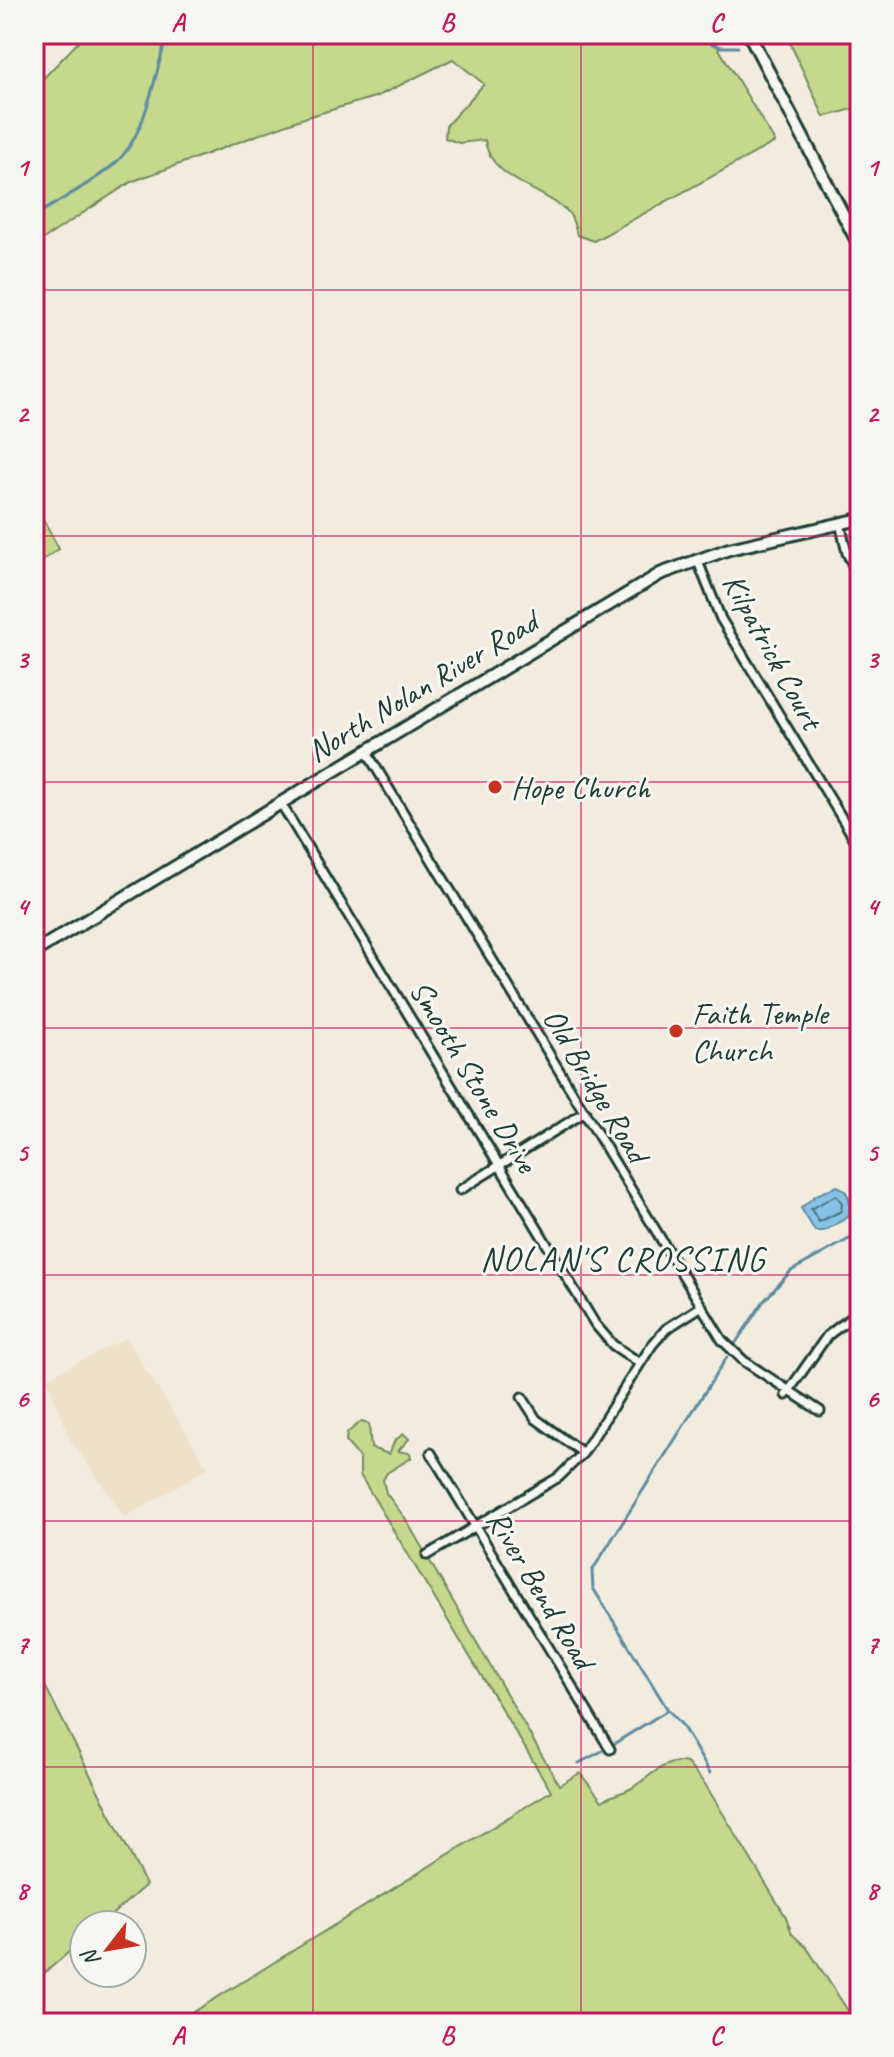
<svg xmlns="http://www.w3.org/2000/svg" width="894" height="2057" viewBox="0 0 894 2057" font-family="Caveat,sans-serif">
  <rect width="100%" height="100%" fill="#f2ecdf"/>
  <filter id="ink" filterUnits="userSpaceOnUse"><feTurbulence type="fractalNoise" baseFrequency=".0125" numOctaves="2"/><feDisplacementMap in="SourceGraphic" scale="16" xChannelSelector="R" yChannelSelector="G"/><feConvolveMatrix kernelMatrix="1 2 1 2 8 2 1 2 1" color-interpolation-filters="sRGB"/></filter>
  <g filter="url(#ink)">
    <path fill="#eee0c9" d="M126,1338L208,1468L125,1517L71,1441L47,1378Z"/>
    <path fill="#c5d88c" stroke="#728a60" stroke-width="2" d="M86,34H710L775,142L594,241L577,235C575,228 573,217 568,212C544,189 489,179 485,140L459,143L445,138L446,126L484,84L453,59L378,96L301,119L131,182L34,245V88Z
      M786,34H860V107L824,117Z
      M34,502L59,549L34,566Z
      M362,1421L369,1424L371,1448L389,1454L395,1440L404,1434L409,1439L398,1451L410,1453L411,1458L387,1473L383,1480L386,1493L405,1518L559,1785L580,1773L602,1801C610,1796 617,1794 626,1791C645,1783 664,1756 687,1763L705,1784L786,1917L792,1934L807,1948L856,2023H176L551,1791L360,1475V1458L346,1442L347,1433Z
      M34,1664L146,1885L100,1925H84V1939L34,1982Z"/>
    <path fill="#87c1e6" stroke="#5d8c9f" stroke-width="2" d="M837,1186C850,1190 852,1205 848,1217L824,1231H815L801,1208L816,1195Z"/>
    <g fill="none" stroke-linecap="round" stroke-linejoin="round">
      <path stroke="#49727b" stroke-width="2" d="M836,1195L842,1203L841,1211L819,1222L811,1209Z"/>
      <path stroke="#5d8c9f" stroke-width="3" d="M324,34C338,43 352,39 367,34
        M689,34L721,47H738
        M34,217C59,200 89,185 112,166C145,140 153,81 165,43L172,34
        M735,1344L763,1302L791,1271L860,1233
        M668,1710L682,1725L710,1773
        M615,1743L668,1710L593,1588L592,1571L727,1357
        M579,1763L602,1751"/>
      <g stroke="#1f3d34" stroke-width="13">
        <path id="street" d="M840,523L847,553L860,579
          M697,559L721,619L860,848
          M366,751L722,1340L744,1361L820,1411
          M280,802L595,1324L613,1345L640,1363
          M460,1190L585,1112
          M786,1395L827,1336L860,1311
          M522,1397L536,1419L583,1453
          M431,1453L610,1749
          M427,1555L559,1477L583,1453L652,1345L666,1329L702,1306"/>
      </g>
      <g stroke="#1f3d34" stroke-width="16">
        <path id="secondary" d="M749,34L860,247
          M34,952L660,574L729,549L860,519"/>
      </g>
      <use href="#street" stroke="#f6f6f2" stroke-width="7"/>
      <use href="#secondary" stroke="#f6f6f2" stroke-width="10"/>
    </g>
  </g>
  <path fill="none" stroke="#c2185b" stroke-width="2" stroke-opacity="0.55" d="M313,34V2023M581,34V2023M34,290H860M34,536H860M34,782H860M34,1028H860M34,1275H860M34,1521H860M34,1767H860"/>
  <g fill="#c8321e" stroke="#f6f6f2" stroke-width="3">
    <circle cx="495" cy="787" r="8"/>
    <circle cx="676" cy="1031" r="8"/>
  </g>
  <g text-anchor="middle" stroke-width="6" stroke-linejoin="round" paint-order="stroke">
    <g font-size="32" fill="#1f3d34" stroke="#f6f6f2">
      <text transform="translate(773 651) rotate(61)" y="11">Kilpatrick Court</text>
      <text transform="translate(422 686) rotate(-31)" y="11">North Nolan River Road</text>
      <text transform="translate(474 1076) rotate(59)" y="11">Smooth Stone Drive</text>
      <text transform="translate(596 1085) rotate(59)" y="11">Old Bridge Road</text>
      <text transform="translate(541 1589) rotate(59)" y="11">River Bend Road</text>
    </g>
    <g font-size="32" fill="#1f3d34" stroke="#f6f6f2" text-anchor="start">
      <text x="511" y="798">Hope Church</text>
      <text x="692" y="1024">Faith Temple<tspan x="692" dy="37">Church</tspan></text>
    </g>
    <g font-size="34" letter-spacing="2" fill="#1f3d34" stroke="#f6f6f2">
      <text x="623" y="1270">NOLAN'S CROSSING</text>
    </g>
  </g>
  <rect width="894" height="2057" fill="none" stroke="#f6f6f2" stroke-width="88"/>
  <g transform="translate(108 1949) rotate(239)"><circle r="38" fill="#f6f6f2" stroke="#a0aca6" stroke-width="2"/>
  <path d="M0-6L14 30L0 20L-14 30Z" fill="#c8321e"/>
  <text y="-12" font-size="22" font-weight="bold" text-anchor="middle" fill="#1f3d34">N</text>
  </g>
  <rect x="44" y="44" width="806" height="1969" fill="none" stroke="#c2185b" stroke-width="3"/>
  <g font-size="26" text-anchor="middle" font-weight="bold" fill="#c2185b">
    <text x="178" y="31">A</text>
    <text x="447" y="31">B</text>
    <text x="716" y="31">C</text>
    <text x="22" y="176">1</text>
    <text x="872" y="176">1</text>
    <text x="22" y="422">2</text>
    <text x="872" y="422">2</text>
    <text x="22" y="668">3</text>
    <text x="872" y="668">3</text>
    <text x="22" y="915">4</text>
    <text x="872" y="915">4</text>
    <text x="22" y="1161">5</text>
    <text x="872" y="1161">5</text>
    <text x="22" y="1407">6</text>
    <text x="872" y="1407">6</text>
    <text x="22" y="1653">7</text>
    <text x="872" y="1653">7</text>
    <text x="22" y="1899">8</text>
    <text x="872" y="1899">8</text>
    <text x="178" y="2044">A</text>
    <text x="447" y="2044">B</text>
    <text x="716" y="2044">C</text>
  </g>
</svg>
